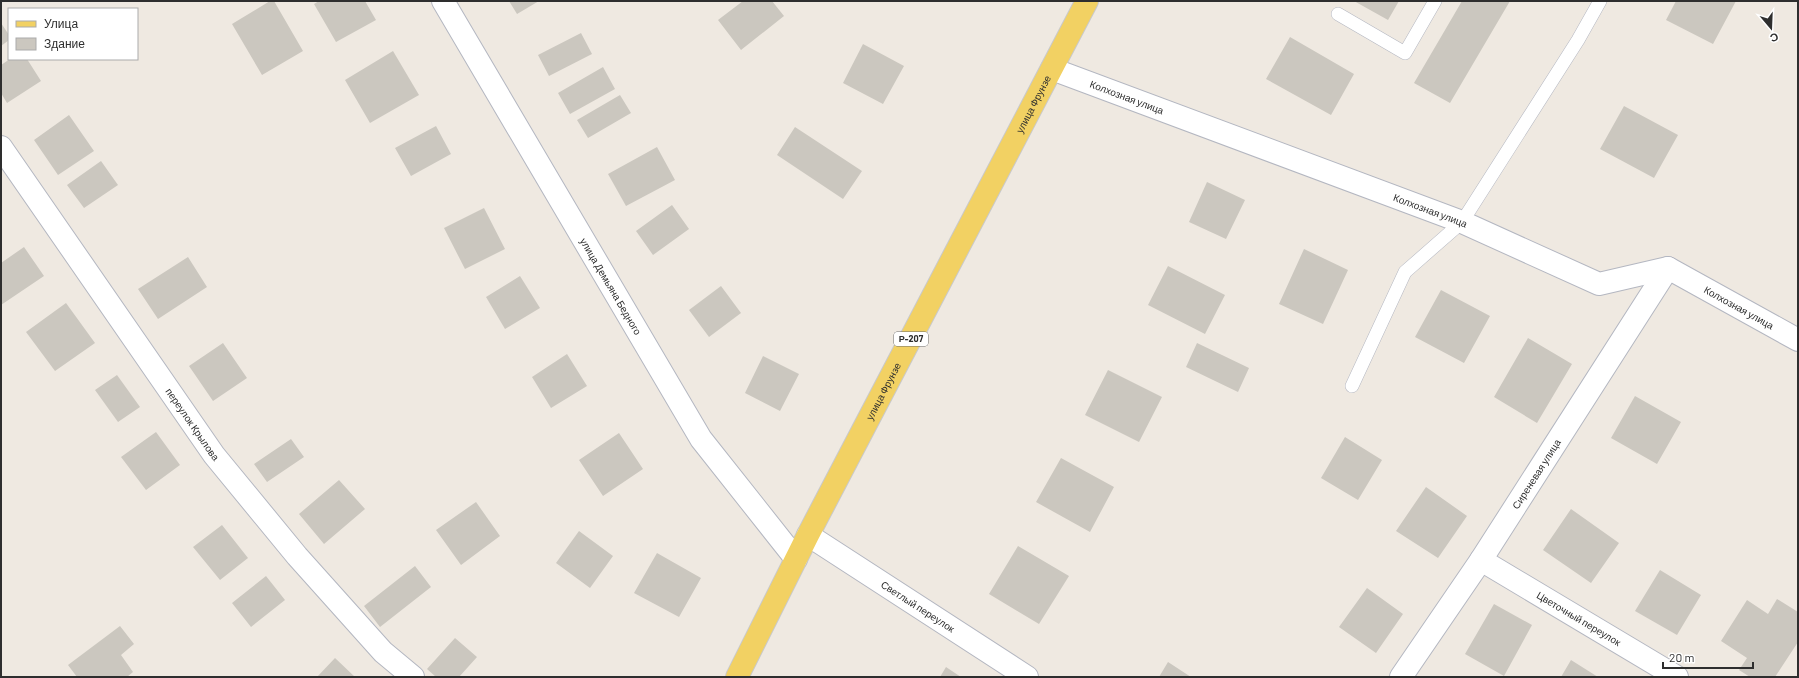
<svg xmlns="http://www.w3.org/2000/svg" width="1799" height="678" viewBox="0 0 1799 678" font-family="Barlow,sans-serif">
  <rect width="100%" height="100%" fill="#efe9e1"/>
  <path fill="#cbc7bf" d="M270,1H274L303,51L262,75L232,24Z
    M319,1H365L376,20L336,42L314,4Z
    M509,1H539L517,14Z
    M743,1H772L784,16L741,50L718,20Z
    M1354,1H1399L1388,20Z
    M1462,1H1510L1450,103L1414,83Z
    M1676,1H1736L1713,44L1666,20Z
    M1,23L9,35V40L1,46Z
    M581,33L592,54L549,76L538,55Z
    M1290,37L1354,74L1331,115L1266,79Z
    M863,44L904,66L883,104L843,83Z
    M393,51L419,95L370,123L345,80Z
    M10,59H27L41,81L7,103L1,93V65Z
    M603,67L615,89L570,114L558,93Z
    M620,95L631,113L588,138L577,120Z
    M1624,106L1678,135L1654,178L1600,149Z
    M69,115L94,151L58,175L34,140Z
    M436,126L451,154L411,176L395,148Z
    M795,127L862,171L843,199L777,155Z
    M657,147L675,180L626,206L608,174Z
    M101,161L118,185L84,208L67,185Z
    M1207,182L1245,200L1226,239L1189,222Z
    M672,205L689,229L653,255L636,231Z
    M484,208L505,249L465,269L444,228Z
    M24,247L44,276L1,305V263Z
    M1304,249L1348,270L1323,324L1279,304Z
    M188,257L207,287L158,319L138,289Z
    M1168,266L1225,295L1205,334L1148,305Z
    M520,276L540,308L505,329L486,297Z
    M721,286L741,313L709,337L689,310Z
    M1441,290L1490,316L1464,363L1415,337Z
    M66,303L95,343L55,371L26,332Z
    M1528,338L1572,364L1537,423L1494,397Z
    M223,343L247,378L213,401L189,366Z
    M1197,343L1249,368L1238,392L1186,367Z
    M567,354L587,386L551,408L532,377Z
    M763,356L799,374L780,411L745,393Z
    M1108,370L1162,397L1139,442L1085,415Z
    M117,375L140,407L118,422L95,390Z
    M1635,396L1681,422L1657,464L1611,438Z
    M156,432L180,465L146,490L121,457Z
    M619,433L643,469L603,496L579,460Z
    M1345,437L1382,460L1358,500L1321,478Z
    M291,439L304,457L267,482L254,464Z
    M1061,458L1114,487L1090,532L1036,502Z
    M339,480L365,509L324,544L299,514Z
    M1426,487L1467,516L1438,558L1396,531Z
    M476,502L500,536L461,565L436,530Z
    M1571,509L1619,543L1591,583L1543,550Z
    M222,525L248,558L220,580L193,547Z
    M579,531L613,556L590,588L556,563Z
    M1018,546L1069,576L1039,624L989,594Z
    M657,553L701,578L679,617L634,593Z
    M415,566L431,587L380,627L364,606Z
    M1660,570L1701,595L1677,635L1635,611Z
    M266,576L285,600L251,627L232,603Z
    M1367,588L1403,614L1376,653L1339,627Z
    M1777,599L1798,612V642L1775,677H1750L1739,670L1747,658L1721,641L1747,600L1768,614Z
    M1494,604L1532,625L1504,676L1465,654Z
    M120,626L134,644L121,655L133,672L127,677H77L68,665Z
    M455,638L477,657L459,677H436L427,669Z
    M335,658L355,677H317Z
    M1571,660L1598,677H1561Z
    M1168,662L1191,677H1159Z
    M946,667L961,677H940Z"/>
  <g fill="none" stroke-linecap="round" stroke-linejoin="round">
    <g stroke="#b4b7c1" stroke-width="14">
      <path id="service" d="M1338,14L1405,53L1435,1
        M1352,386L1405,272L1462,222L1578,40L1600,1"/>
    </g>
    <g stroke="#b4b7c1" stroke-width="24">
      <g id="minor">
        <path id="s1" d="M443,1L701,439L796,559"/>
        <path id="s2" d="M1052,69L1462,222L1599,284L1668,268L1798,340"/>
        <path id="s3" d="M1,147L214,455L297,556L383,652L413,677"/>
        <path id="s4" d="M808,535L1027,677"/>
        <path id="s5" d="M1481,560L1677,677"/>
        <path id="s6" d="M1401,677L1481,560L1668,268"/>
      </g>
    </g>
    <g stroke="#c9c9c9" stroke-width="24">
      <g id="primary">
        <path id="s7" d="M737,677L808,535L1087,1"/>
      </g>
    </g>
    <use href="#service" stroke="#fff" stroke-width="13"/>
    <use href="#minor" stroke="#fff" stroke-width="22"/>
    <use href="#primary" stroke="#f2d163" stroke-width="22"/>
  </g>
  <g text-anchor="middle" stroke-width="3.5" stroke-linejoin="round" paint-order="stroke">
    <rect fill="#fff" stroke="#6d6d6d" stroke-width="1" x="894" y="332" width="34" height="14" rx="3"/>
    <g font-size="9" font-weight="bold" fill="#2e2e2e">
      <text x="911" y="342">Р-207</text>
    </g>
    <g font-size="10" fill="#2e2e2e" stroke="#fff">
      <text dy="4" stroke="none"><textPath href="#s2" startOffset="80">Колхозная улица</textPath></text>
      <text dy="4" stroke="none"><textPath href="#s7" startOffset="645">улица Фрунзе</textPath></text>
      <text dy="4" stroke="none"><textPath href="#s2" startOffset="404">Колхозная улица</textPath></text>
      <text dy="4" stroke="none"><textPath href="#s1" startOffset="331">улица Демьяна Бедного</textPath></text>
      <text dy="4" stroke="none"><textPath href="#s2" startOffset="740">Колхозная улица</textPath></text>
      <text dy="4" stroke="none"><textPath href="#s7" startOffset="321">улица Фрунзе</textPath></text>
      <text dy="4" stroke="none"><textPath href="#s3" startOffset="337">переулок Крылова</textPath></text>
      <text dy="4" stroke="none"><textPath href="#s6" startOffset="244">Сиреневая улица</textPath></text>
      <text dy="4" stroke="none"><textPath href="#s4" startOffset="131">Светлый переулок</textPath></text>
      <text dy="4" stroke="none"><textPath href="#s5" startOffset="114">Цветочный переулок</textPath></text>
    </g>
  </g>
  <rect width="1799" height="678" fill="none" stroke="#2e2e2e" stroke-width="4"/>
  <rect x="8" y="8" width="130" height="52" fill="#ffffff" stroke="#ababab"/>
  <rect x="16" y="21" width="20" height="6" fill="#f2d163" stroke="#ababab"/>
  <text x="44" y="28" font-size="12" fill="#2e2e2e">Улица</text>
  <rect x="16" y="38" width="20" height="12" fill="#cbc7bf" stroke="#ababab"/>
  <text x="44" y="48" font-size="12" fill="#2e2e2e">Здание</text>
  <g transform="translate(1771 28) rotate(161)" stroke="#ffffff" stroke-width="3" paint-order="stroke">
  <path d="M0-3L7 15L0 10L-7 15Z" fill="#2e2e2e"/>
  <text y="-6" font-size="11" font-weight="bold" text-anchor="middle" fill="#2e2e2e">С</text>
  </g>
  <path d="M1663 662v6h90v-6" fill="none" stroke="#2e2e2e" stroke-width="2"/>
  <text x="1669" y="662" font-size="12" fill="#2e2e2e" stroke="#ffffff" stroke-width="3" paint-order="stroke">20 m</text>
</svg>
